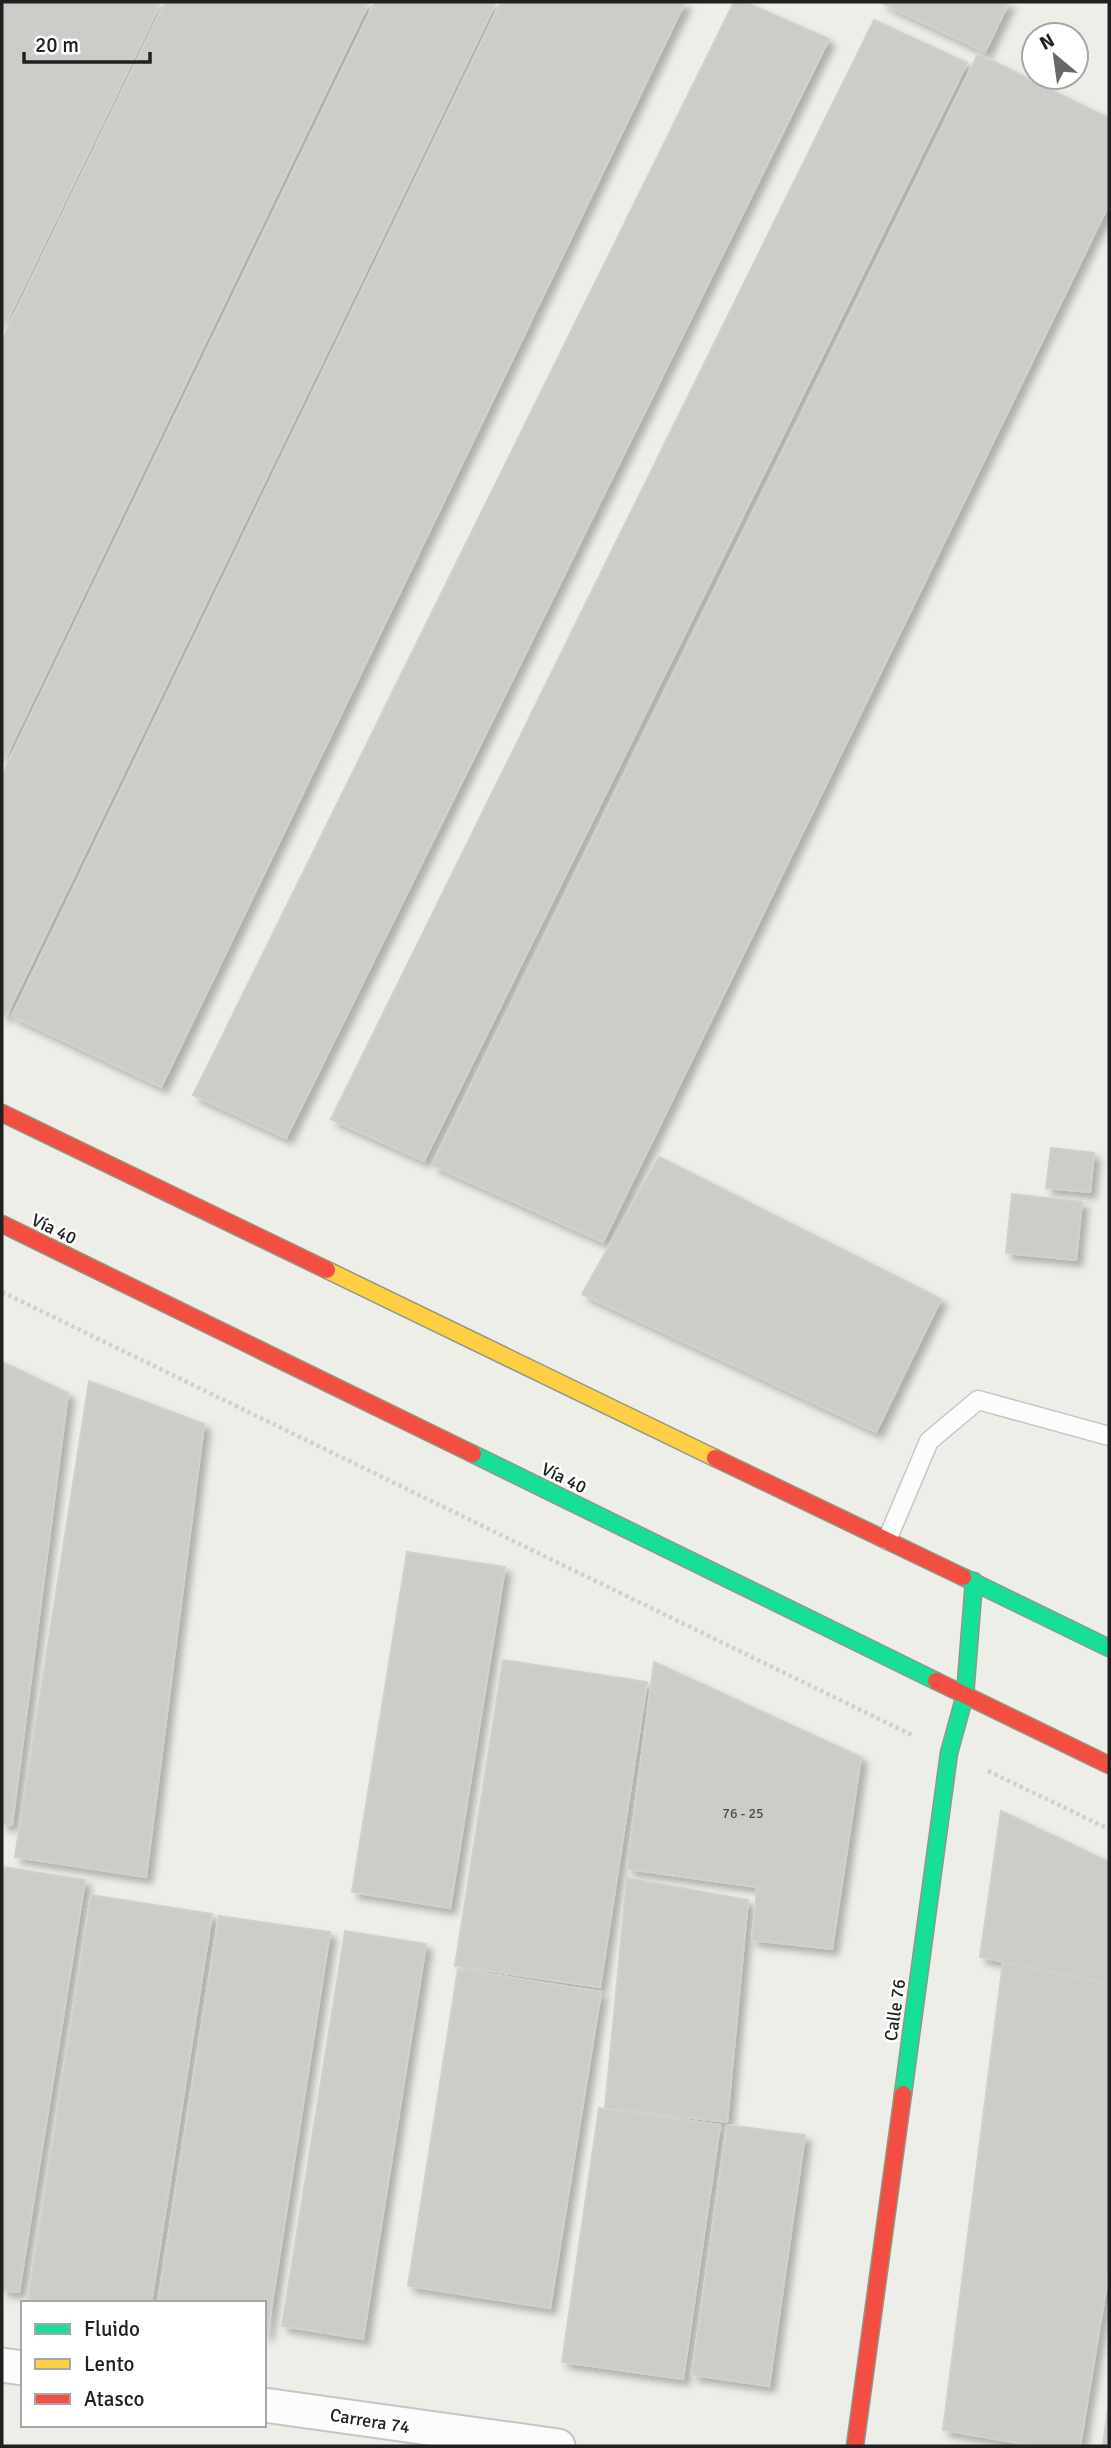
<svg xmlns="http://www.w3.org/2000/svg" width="1111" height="2448" viewBox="0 0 1111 2448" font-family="Signika,sans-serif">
  <defs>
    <filter id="shadow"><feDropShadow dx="6" dy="6" stdDeviation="3.5" flood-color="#0004"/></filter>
  </defs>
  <rect width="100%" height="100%" fill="#eeeee9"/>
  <path fill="#ccccc9" stroke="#d1d0ca" stroke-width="2" filter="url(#shadow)" d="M2,2H161L2,331Z
    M165,2H369L2,764V340Z
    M375,2H496L6,1016L2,1014V775Z
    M501,2H685L161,1087L12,1016Z
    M734,2H745L829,39L286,1138L193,1095Z
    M880,2H1009L985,52Z
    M874,20L967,63L424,1161L331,1119Z
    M978,54L1109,118V204L603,1242L432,1165Z
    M1051,1148L1094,1153L1090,1192L1046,1188Z
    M659,1157L941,1299L876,1432L582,1294Z
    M1012,1194L1082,1202L1076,1260L1006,1253Z
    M2,1362L68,1393L12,1825L2,1824Z
    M89,1381L204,1424L146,1877L15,1857Z
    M407,1552L505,1567L450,1908L352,1892Z
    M503,1660L647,1682L600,1987L455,1966Z
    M654,1662L861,1757L832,1949L752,1940L757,1887L627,1869Z
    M1001,1811L1109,1862V1984L980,1957Z
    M2,1867L85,1880L19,2292L2,2290Z
    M627,1878L748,1900L727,2122L605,2108Z
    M91,1895L212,1914L151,2303H53L28,2299Z
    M219,1916L330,1932L267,2335L264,2334V2303H158Z
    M345,1931L426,1944L363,2339L282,2326Z
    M1003,1962L1109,1984V2271L1080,2446H1036L943,2430Z
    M458,1969L601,1992L550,2308L408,2286Z
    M599,2108L720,2125L683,2379L562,2362Z
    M727,2125L805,2135L769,2386L692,2375Z
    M1109,2402V2446H1103Z"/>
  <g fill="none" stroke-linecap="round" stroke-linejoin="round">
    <g stroke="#c5c5c3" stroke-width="21">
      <path id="lane" d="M887,1540L929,1441L978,1400L1109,1436"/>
    </g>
    <g stroke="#c5c5c3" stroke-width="37">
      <path id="street" d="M2,2365L23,2368
        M264,2405L558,2446"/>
    </g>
    <g stroke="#909882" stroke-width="19">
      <path id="fast" d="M473,1454L936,1681
        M963,1577L1109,1648
        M903,2094L949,1753L965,1695L974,1581"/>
    </g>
    <g stroke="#909882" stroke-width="19">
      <path id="slow" d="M327,1270L715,1458"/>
    </g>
    <g stroke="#909882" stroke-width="19">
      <path id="jam" d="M2,1113L327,1270
        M2,1224L473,1454
        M715,1458L963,1577
        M936,1681L1109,1765
        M855,2446L903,2094"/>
    </g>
    <path stroke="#d6cec9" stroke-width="4.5" stroke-dasharray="3.5 3.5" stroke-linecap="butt" d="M2,1292L914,1736
      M988,1771L1109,1829"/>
    <use href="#lane" stroke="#fcfcfc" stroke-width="18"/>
    <use href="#street" stroke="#fcfcfc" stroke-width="33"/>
    <use href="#fast" stroke="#16e098" stroke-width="16"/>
    <use href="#slow" stroke="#ffcf43" stroke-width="16"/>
    <use href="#jam" stroke="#f24e42" stroke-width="16"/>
  </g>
  <g text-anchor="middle" stroke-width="5" stroke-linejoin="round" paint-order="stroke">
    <g font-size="14" fill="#4b4b4a">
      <text x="743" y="1818">76 - 25</text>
    </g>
    <g font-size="18" fill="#202020" stroke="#fff">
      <text transform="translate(54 1229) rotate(26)" y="6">Vía 40</text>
      <text transform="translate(564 1478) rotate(26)" y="6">Vía 40</text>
      <text transform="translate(895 2010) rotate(-82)" y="6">Calle 76</text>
      <text transform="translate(370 2421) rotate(9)" y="6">Carrera 74</text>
    </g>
  </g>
  <rect width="1111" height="2448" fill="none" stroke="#202020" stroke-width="7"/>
  <rect x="21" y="2301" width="245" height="126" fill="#ffffff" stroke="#a6a6a6" stroke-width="2"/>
  <rect x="35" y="2324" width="35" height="10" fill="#16e098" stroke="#a6a6a6" stroke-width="2"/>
  <text x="84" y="2336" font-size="21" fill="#202020">Fluido</text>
  <rect x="35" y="2359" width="35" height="10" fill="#ffcf43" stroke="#a6a6a6" stroke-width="2"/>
  <text x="84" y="2371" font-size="21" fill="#202020">Lento</text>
  <rect x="35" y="2394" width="35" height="10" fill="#f24e42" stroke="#a6a6a6" stroke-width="2"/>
  <text x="84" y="2406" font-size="21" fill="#202020">Atasco</text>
  <g transform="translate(1055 56) rotate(331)"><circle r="33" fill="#ffffff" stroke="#a6a6a6" stroke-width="2"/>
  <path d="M0-5L12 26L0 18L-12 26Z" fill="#686866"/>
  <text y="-10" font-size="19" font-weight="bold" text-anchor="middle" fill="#202020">N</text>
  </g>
  <path d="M24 52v10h126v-10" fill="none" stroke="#202020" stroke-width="3.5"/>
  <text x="35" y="52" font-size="21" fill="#202020" stroke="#ffffff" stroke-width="5" paint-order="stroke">20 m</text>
</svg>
